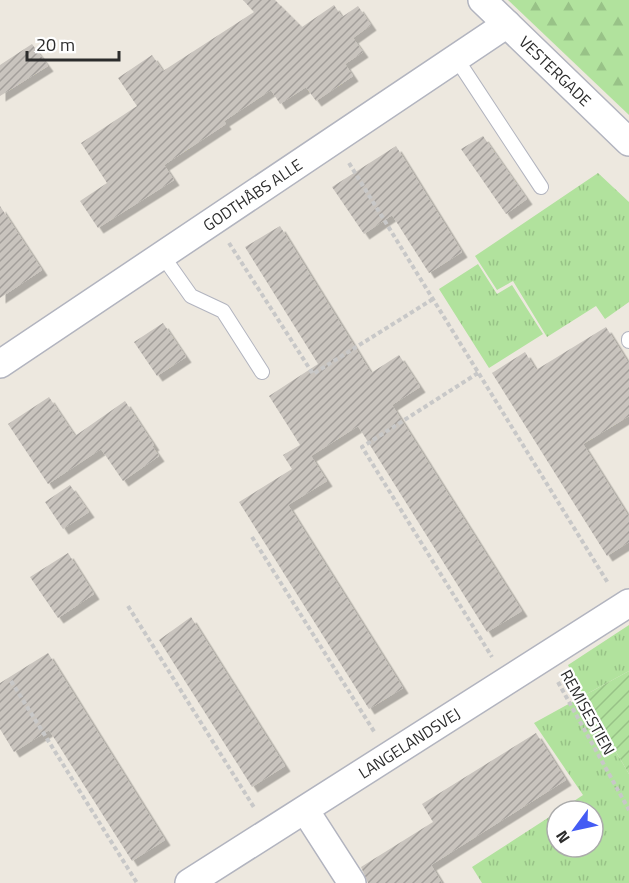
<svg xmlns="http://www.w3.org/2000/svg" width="629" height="883" viewBox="0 0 629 883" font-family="'Titillium Web',sans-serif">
  <defs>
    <pattern id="forest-firs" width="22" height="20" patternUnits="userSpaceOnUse" patternTransform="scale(1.5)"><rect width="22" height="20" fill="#b1e29d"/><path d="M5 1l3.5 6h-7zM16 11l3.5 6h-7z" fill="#98c287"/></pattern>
    <pattern id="park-tufts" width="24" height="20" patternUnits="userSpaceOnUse" patternTransform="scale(1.5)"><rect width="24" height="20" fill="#b1e29d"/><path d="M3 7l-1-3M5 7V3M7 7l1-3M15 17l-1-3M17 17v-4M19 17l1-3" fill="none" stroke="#98c287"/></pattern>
    <pattern id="garden-furrows" width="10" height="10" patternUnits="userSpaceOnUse" patternTransform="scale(1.5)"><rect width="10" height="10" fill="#b1e29d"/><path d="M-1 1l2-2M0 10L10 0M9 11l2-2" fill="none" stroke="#98c287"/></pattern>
    <pattern id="building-hatch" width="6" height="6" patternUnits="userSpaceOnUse" patternTransform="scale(1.5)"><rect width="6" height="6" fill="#c9c4be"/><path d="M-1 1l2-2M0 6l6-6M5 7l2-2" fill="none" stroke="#a39f9b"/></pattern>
    <filter id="shadow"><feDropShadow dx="5.5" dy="5.5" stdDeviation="0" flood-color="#0004"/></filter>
  </defs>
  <rect width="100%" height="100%" fill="#ede8df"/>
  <path fill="url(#forest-firs)" d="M508,0H629V115Z"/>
  <path fill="url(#park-tufts)" d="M598,173L629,202V302L605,319L596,306L547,337L513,281L497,290L475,256Z
    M478,264L497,294L512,285L543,334L489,368L439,289Z
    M629,625V671L583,696L629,774V883H482L472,867L557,812V847H593V811H559L583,795L534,723L583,696L568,665Z"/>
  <path fill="url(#garden-furrows)" d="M629,671V774L583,696Z"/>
  <path fill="url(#building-hatch)" filter="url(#shadow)" d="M243,0H275L302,27L334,5L342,17L358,6L371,25L353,38L363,52L345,64L353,76L316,101L306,87L280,104L271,90L224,121L226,124L164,165L174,180L98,228L80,201L107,183L81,143L137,106L118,78L152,55L163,71L254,12Z
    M32,44L48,66L0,96V65Z
    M483,136L527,199L506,214L461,149Z
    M396,146L462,252L429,273L392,215L364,234L332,187Z
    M0,206L42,270L0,298Z
    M280,226L371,373L399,355L420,387L392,405L522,611L487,632L358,426L311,456L327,481L288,505L403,688L369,709L239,502L292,469L283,455L300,445L269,396L318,364L245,247Z
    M163,323L186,357L157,376L134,342Z
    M606,327L629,364V416L583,444L629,517V542L607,556L492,373L525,352L536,370Z
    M49,397L75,436L125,401L154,445L152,446L159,456L123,481L101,449L48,484L8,424Z
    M70,485L89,512L63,529L45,502Z
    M68,553L94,594L58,618L30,577Z
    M191,617L285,766L252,787L159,640Z
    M48,653L165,840L132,861L49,730L14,752L0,729V683Z
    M536,733L566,780L431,865L442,883H368L361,867L433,822L422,804Z"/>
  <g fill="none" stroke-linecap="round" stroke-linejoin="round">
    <g stroke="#b2b4bf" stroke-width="16">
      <path id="service" d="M456,58L541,187
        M162,255L191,296L223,311L262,372
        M629,339V341"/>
    </g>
    <g stroke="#b2b4bf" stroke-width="30">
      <g id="minor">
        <path id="s1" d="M482,0L629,142"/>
        <path id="s2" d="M0,364L507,24"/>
        <path d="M305,810L352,883"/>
        <path id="s3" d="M189,883L629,603"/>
      </g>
    </g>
    <path stroke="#c8c8c8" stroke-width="4" stroke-dasharray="4.5 3" stroke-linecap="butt" d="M349,163L608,583
      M229,243L313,374L433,299
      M478,373L362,447L492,657
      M252,537L375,733
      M128,606L255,809
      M11,681L137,883
      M558,682L629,810"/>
    <use href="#service" stroke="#fff" stroke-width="14"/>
    <use href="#minor" stroke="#fff" stroke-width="27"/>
  </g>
  <g text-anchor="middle" stroke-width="4.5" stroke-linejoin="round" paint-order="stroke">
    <g font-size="16" fill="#2c2c2c" stroke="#fff">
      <text dy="6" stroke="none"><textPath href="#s1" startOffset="102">VESTERGADE</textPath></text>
      <text dy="6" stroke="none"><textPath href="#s2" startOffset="304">GODTHÅBS ALLE</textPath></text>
      <text transform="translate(588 712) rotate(61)" y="6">REMISESTIEN</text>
      <text dy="6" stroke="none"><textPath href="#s3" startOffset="261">LANGELANDSVEJ</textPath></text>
    </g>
  </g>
  <g transform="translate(575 829) rotate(237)"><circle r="28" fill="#ffffff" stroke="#ababab" stroke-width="1.5"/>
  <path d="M0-4.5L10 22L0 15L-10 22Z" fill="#445cf4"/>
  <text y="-9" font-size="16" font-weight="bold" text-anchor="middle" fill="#2c2c2c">N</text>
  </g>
  <path d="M27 51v9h92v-9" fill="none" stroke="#2c2c2c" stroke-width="3"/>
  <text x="36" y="51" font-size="18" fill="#2c2c2c" stroke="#ffffff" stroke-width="4.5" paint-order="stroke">20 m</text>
</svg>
